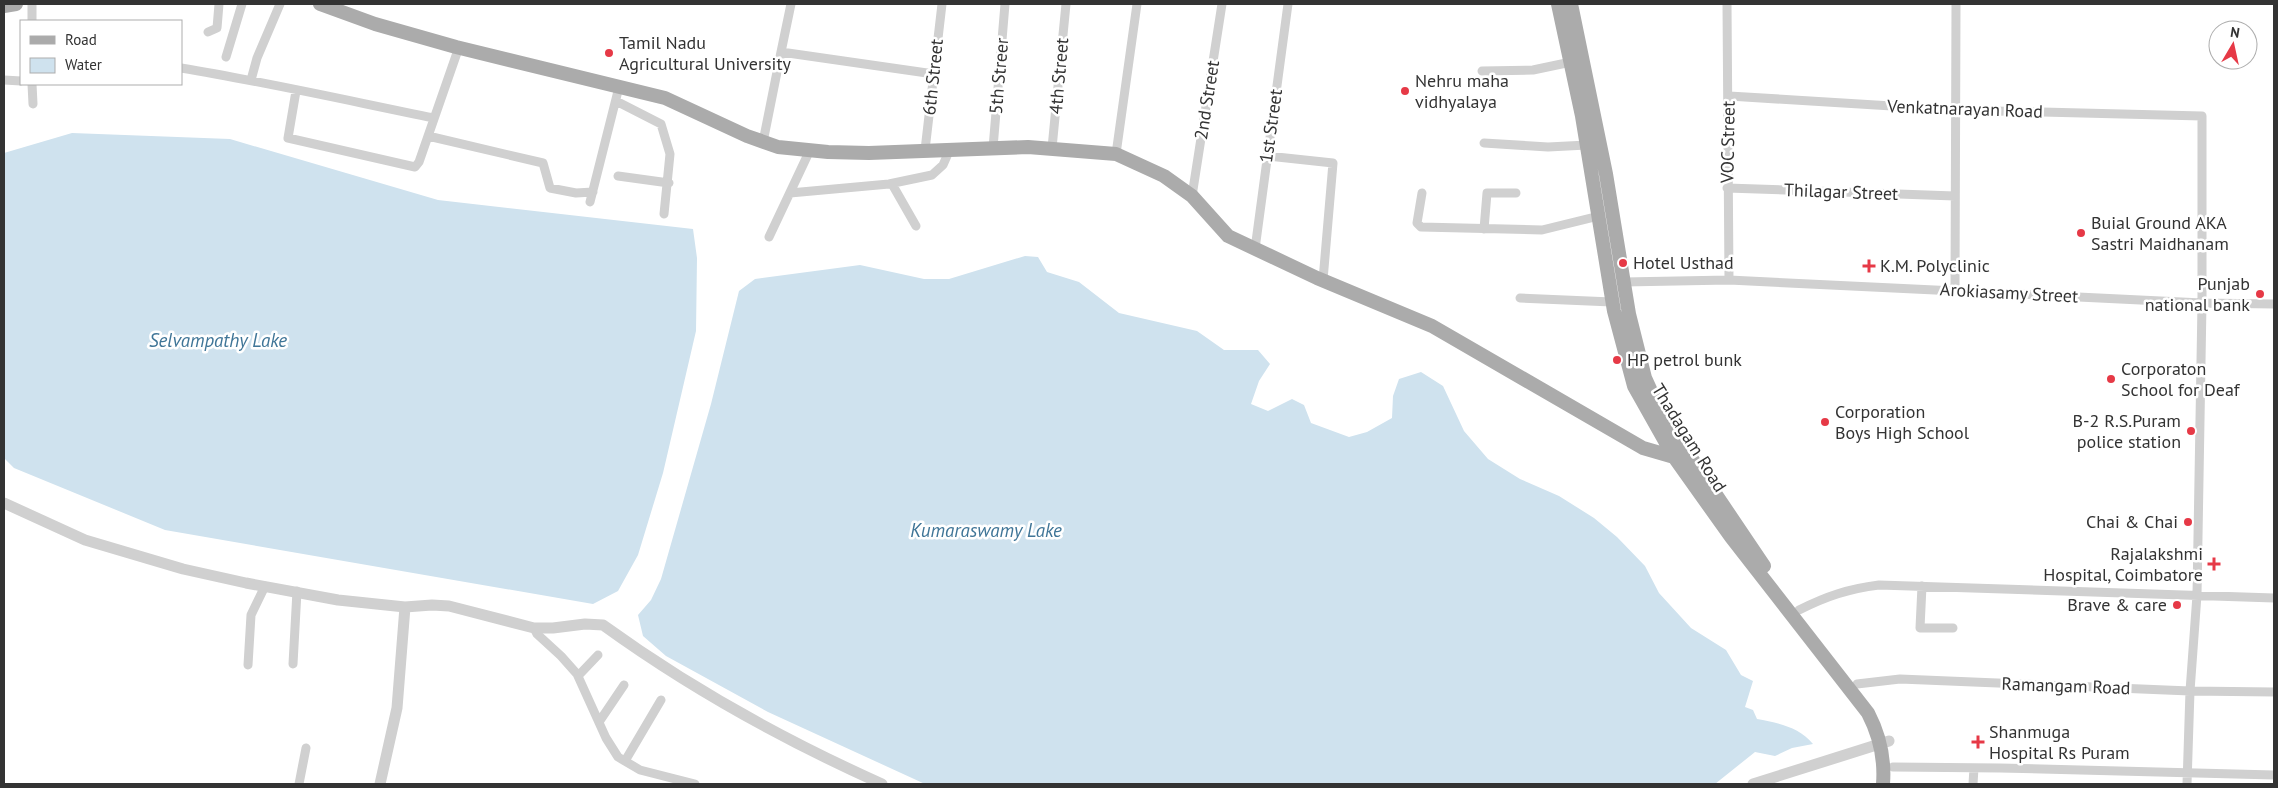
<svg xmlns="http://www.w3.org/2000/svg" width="2278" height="788" viewBox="0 0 2278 788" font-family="'PT Sans',sans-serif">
  <rect width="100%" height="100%" fill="#fff"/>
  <path fill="#cfe2ee" d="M72,133L230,139L438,200L693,229L697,258L696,331L663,473L638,555L618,591L593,604L165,530L14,468L4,458V153Z
    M1025,256L1038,257L1047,272L1079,282L1119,313L1197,331L1224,350H1258L1270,364L1259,381L1251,404L1268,411L1292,399L1304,405L1311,423L1349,437L1367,432L1392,418L1393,396L1399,379L1421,372L1443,386L1464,431L1488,459L1520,479L1559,496L1594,518L1617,537L1645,566L1659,593L1691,628L1726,650L1741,675L1753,681L1745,707L1753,710L1757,719C1778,723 1799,727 1813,744L1792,748L1775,756L1755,752L1715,784H925L768,712L666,656L643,636L638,615L651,600L661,579L711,404L739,291L755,279L860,265L924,279H949Z"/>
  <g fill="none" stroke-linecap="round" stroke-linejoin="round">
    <path stroke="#d0d0d0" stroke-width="9" d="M32,4V21
      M1727,4L1729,280
      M208,32L217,28L219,4
      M781,52L791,4
      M226,57L242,4
      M181,68C266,82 350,101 434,118
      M1482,71L1533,70L1571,62
      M4,80L21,81
      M251,80L257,58L280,4
      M32,84L33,104
      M296,91L288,138L415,167L419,162L459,47
      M1729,96L1957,110L2202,116V303L2197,595L2190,691L2187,784
      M616,101L661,124L670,154L664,214
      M428,136L543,163L550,188L576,193L593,192
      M763,142L781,52L934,74
      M1484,143L1548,147L1587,145
      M993,148L1005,4
      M1052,148L1066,4
      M925,150L942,4
      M1116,154L1137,4
      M1267,156L1333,163L1323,280
      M618,176L669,183
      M892,184L916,226
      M1727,188L1955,196
      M790,193L889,184L932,175L943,165L950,149
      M1422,193L1417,223L1421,227L1542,230L1599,216
      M1192,196L1222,4
      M590,202L619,87
      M1484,229L1487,193H1516
      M769,237L810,150
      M1255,249L1288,4
      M1624,282L1729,280L2202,303L2274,304
      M1955,290L1956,4
      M1520,298L1612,302
      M1922,586L1920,628H1953
      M1799,610C1827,596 1848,589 1879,585L2274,598
      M534,628L537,634L561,656L577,674L606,738L618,757L640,770L695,784
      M293,664L297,591
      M248,665L251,615L265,586
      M578,676L598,655
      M1857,684L1900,679L2190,691L2274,692
      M599,722L624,685
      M625,761L661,700
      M1893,767L2000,768L2274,775
      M299,784L306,748
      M1973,784L1974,768"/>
    <path stroke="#d0d0d0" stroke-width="11" d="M4,503L85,540L183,569L246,583L338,600L405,607L432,605L449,606L534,628H553L585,624L603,625C690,688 784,740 882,784
      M380,784L397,708L405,607
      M1753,784L1889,741"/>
    <path stroke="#ababab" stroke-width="14" d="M320,4L375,24L456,47L665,98L747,136L778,147L828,152L869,153L1028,147L1116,154L1164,176L1192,196L1228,236L1317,278L1432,326L1643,448L1674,457L1684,449
      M1558,4L1582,116L1614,311L1634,386L1674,457L1731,537L1868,713C1880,736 1885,758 1883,784
      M1571,4L1606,174L1629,314L1645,378L1661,413L1764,566
      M4,6L16,4"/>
  </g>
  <g fill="#e63946" stroke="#fff" stroke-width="2">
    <circle cx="609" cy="53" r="5"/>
    <circle cx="1405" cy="91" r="5"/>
    <circle cx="2081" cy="233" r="5"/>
    <circle cx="1623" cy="263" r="5"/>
    <path d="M1866.5 258.5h5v5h5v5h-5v5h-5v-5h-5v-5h5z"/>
    <circle cx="2260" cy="294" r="5"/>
    <circle cx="1617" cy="360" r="5"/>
    <circle cx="2111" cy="379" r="5"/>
    <circle cx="1825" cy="422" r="5"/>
    <circle cx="2191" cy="431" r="5"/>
    <circle cx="2188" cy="522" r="5"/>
    <path d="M2211.5 556.5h5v5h5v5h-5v5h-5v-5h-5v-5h5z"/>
    <circle cx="2177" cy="605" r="5"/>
    <path d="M1975.5 734.5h5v5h5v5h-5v5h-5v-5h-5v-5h5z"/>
  </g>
  <g text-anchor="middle" stroke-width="5" stroke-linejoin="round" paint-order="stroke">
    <g font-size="18" fill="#333" stroke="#fff" text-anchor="start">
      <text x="619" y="49">Tamil Nadu<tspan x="619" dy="21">Agricultural University</tspan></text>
      <text x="1415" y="87">Nehru maha<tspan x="1415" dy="21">vidhyalaya</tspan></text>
      <text x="2091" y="229">Buial Ground AKA<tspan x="2091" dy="21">Sastri Maidhanam</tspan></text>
      <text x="1633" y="269">Hotel Usthad</text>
      <text x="1880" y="272">K.M. Polyclinic</text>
      <text x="2250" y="290" text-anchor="end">Punjab<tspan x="2250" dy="21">national bank</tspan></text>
      <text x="1627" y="366">HP petrol bunk</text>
      <text x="2121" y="375">Corporaton<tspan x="2121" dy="21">School for Deaf</tspan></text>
      <text x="1835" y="418">Corporation<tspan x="1835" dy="21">Boys High School</tspan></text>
      <text x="2181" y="427" text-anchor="end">B-2 R.S.Puram<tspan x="2181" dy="21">police station</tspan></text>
      <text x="2178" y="528" text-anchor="end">Chai &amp; Chai</text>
      <text x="2203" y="560" text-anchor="end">Rajalakshmi<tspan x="2203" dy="21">Hospital, Coimbatore</tspan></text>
      <text x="2167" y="611" text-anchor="end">Brave &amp; care</text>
      <text x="1989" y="738">Shanmuga<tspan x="1989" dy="21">Hospital Rs Puram</tspan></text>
    </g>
    <g font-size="18" fill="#333" stroke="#fff">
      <text transform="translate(999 76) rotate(-85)" y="6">5th Streer</text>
      <text transform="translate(1059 76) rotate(-85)" y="6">4th Street</text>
      <text transform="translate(933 77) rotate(-84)" y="6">6th Street</text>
      <text transform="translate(1207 100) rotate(-81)" y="6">2nd Street</text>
      <text transform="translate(1965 109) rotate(2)" y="6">Venkatnarayan Road</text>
      <text transform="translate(1271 126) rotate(-82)" y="6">1st Street</text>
      <text transform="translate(1728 142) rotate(-89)" y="6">VOC Street</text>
      <text transform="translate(1841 192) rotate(2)" y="6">Thilagar Street</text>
      <text transform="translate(2009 293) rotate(3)" y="6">Arokiasamy Street</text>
      <text transform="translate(1689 438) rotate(58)" y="6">Thadagam Road</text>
      <text transform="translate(2066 686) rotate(2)" y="6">Ramangam Road</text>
    </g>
    <g font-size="19" font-style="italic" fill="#3f7597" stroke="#fff">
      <text x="218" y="347">Selvampathy Lake</text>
      <text x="986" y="537">Kumaraswamy Lake</text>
    </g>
  </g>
  <rect width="2278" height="788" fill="none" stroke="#333333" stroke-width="10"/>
  <rect x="20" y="20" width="162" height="65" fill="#ffffff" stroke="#adadad"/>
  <rect x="30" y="36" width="25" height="8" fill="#ababab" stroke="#adadad"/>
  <text x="65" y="45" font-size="15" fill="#333333">Road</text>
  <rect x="30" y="58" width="25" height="15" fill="#cfe2ee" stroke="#adadad"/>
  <text x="65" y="70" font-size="15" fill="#333333">Water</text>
  <g transform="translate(2233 45) rotate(9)"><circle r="24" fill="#ffffff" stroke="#adadad"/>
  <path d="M0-4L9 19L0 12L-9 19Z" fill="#e63946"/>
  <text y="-8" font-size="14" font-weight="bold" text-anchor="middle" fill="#333333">N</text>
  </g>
</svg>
